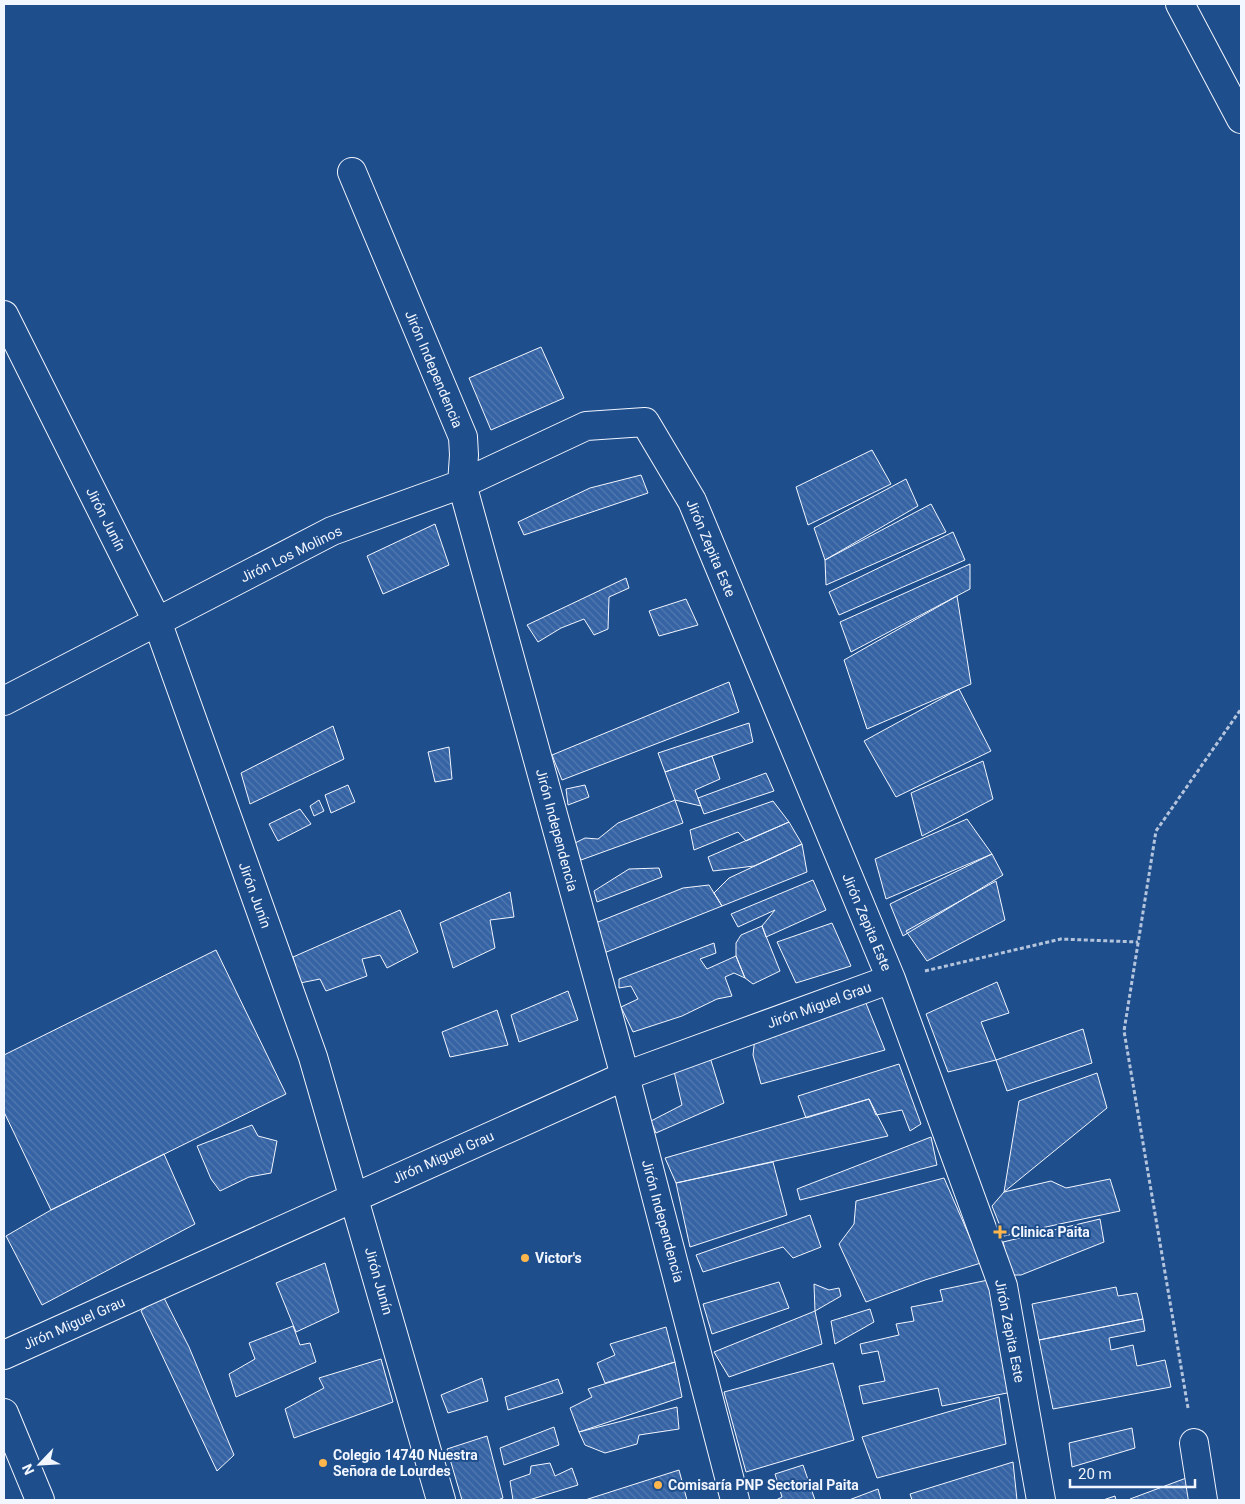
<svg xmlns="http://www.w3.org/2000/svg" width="1245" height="1504" viewBox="0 0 1245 1504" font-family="Roboto,sans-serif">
  <defs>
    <pattern id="building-back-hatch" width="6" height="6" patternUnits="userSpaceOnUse" patternTransform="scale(1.25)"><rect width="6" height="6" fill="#3563a3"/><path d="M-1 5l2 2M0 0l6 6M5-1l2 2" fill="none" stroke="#537ab1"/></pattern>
  </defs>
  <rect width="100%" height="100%" fill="#1f4e8c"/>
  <path fill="url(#building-back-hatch)" stroke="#f2f6ff" d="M541,347L564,398L491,430L469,378Z
    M872,450L891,484L808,525L796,487Z
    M641,475L648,493L524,535L518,522L590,488Z
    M906,479L918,506L825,560L814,528Z
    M931,504L946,532L826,585L825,560Z
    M435,524L449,565L383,594L367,556Z
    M953,532L965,560L839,615L829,592Z
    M970,564V589L851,652L840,622Z
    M626,578L629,588L609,597L608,629L594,635L584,619L561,628L538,642L527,625Z
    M957,596L971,684L867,729L844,660Z
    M686,599L698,625L659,636L649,611Z
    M729,682L739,712L562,780L552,755Z
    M959,689L991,751L896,797L864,741Z
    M749,723L753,742L665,772L658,753Z
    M333,726L344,759L250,804L241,773Z
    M449,747L452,779L435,782L428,752Z
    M712,756L720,779L695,790L701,806L675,800L665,772Z
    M983,761L993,799L922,836L911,793Z
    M766,773L774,791L704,814L698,798Z
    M348,785L355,802L331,813L325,795Z
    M585,785L589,797L568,805L566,789Z
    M319,800L324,811L314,816L310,806Z
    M675,800L683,823L581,860L573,844L585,838L598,839L618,823Z
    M773,801L789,822L746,841L738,832L694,850L690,830Z
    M300,809L311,824L278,841L269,824Z
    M967,819L992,854L886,899L875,859Z
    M789,822L802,844L754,866L713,871L708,857Z
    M802,844L807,872L722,906L714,893L729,878Z
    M992,854L1003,875L903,936L890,904Z
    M659,868L662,877L597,902L594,891L629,869Z
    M813,880L826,910L766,937L762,926L775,910L738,927L731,914Z
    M996,881L1005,920L927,961L906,931Z
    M709,885L722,906L604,953L593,924L683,888Z
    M510,892L514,917L490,920L495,948L453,968L440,923Z
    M400,910L418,952L387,968L380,955L362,959L367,976L326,991L320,979L300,983L293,957Z
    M832,923L851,966L796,983L777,942Z
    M762,926L780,971L753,984L745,978L736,956V943L741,935Z
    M714,943L716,953L700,959L707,969L736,956L745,978L734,973L725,977L732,996L717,999L682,1016L633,1032L621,1007L638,999L631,986L619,988V979Z
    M216,950L286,1094L51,1210L4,1112V1055Z
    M997,982L1009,1013L981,1022L996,1060L948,1072L926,1014Z
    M568,991L578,1020L519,1042L511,1015Z
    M863,996L885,1050L761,1084L753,1055L755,1037Z
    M497,1010L508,1045L450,1057L442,1032Z
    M1083,1029L1092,1063L1007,1091L996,1060Z
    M709,1054L724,1103L656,1133L651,1121L682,1105L673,1067Z
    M899,1064L921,1124L910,1131L902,1110L876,1115L869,1099L806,1118L798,1096Z
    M1097,1073L1107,1108L1004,1192L1019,1101Z
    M869,1099L888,1136L676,1183L665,1158Z
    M252,1125L258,1136L277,1141L271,1173L249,1177L220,1191L211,1179L197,1146Z
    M931,1137L937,1165L800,1200L797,1189Z
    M164,1154L195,1224L42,1305L6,1236L51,1210Z
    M773,1162L787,1215L690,1247L676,1183Z
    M944,1178L981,1263L925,1280L866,1302L839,1244L854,1224L856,1201Z
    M1110,1179L1120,1211L1004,1236L992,1206L1004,1192L1051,1181L1066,1188Z
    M810,1215L821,1247L793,1258L783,1247L703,1272L696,1255Z
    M1100,1219L1104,1242L1021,1275H1011L1003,1242Z
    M325,1263L339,1312L296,1332L276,1283Z
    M993,1279L1017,1391L942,1406L938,1388L863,1404L859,1386L885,1381L878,1351L862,1354L860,1344L899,1335L896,1324L914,1321L911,1307L943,1301L940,1290Z
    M779,1282L789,1308L712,1334L703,1304Z
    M814,1284L829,1290L839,1288L841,1296L815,1311Z
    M1116,1287L1118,1296L1137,1293L1143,1319L1039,1340L1032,1304Z
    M162,1294L189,1347L234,1455L217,1471L141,1311Z
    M870,1309L874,1322L835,1344L831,1321Z
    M815,1311L822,1344L729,1377L714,1352Z
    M1143,1319L1145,1331L1109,1338L1111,1350L1133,1345L1137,1366L1165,1360L1171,1387L1053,1409L1039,1340Z
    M293,1326L300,1345L310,1343L316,1362L236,1397L229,1374L255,1359L249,1343Z
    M666,1327L675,1362L605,1383L597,1363L615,1355L610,1344Z
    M381,1359L393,1402L294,1438L285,1409L324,1388L319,1378Z
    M675,1362L682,1397L579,1432L570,1408L592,1397L588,1389Z
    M833,1363L854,1440L746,1472L724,1392Z
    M482,1378L488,1401L448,1413L441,1395Z
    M558,1379L563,1393L508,1410L505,1397Z
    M999,1397L1006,1444L877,1478L862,1437Z
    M677,1407L679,1429L639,1435L637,1444L605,1453L585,1445L579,1432Z
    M554,1427L559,1445L504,1465L500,1448Z
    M1132,1428L1135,1448L1072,1467L1069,1443Z
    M487,1436L503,1498L498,1500H462L447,1449Z
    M1013,1462L1017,1500H912L910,1494Z
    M550,1463L555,1476L572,1468L578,1485L529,1500H513L510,1481L530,1474L531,1466Z
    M803,1465L815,1500H776L782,1497L775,1474Z
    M679,1470L687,1500H585Z
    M1189,1477L1194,1500H1130V1499Z
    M878,1489L881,1500H849Z
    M1115,1496L1116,1500H1103Z"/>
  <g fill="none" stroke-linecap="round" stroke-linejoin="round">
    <g stroke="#f2f6ff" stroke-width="30">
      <path id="minor" d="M352,172L463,437L464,455L462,484L625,1076L735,1500
        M4,315L157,621L313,1057L441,1500
        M4,701L332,531L462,484L586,426L645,422L692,501L891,979L1003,1286L1041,1500
        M4,1355L625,1076L891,979
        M4,1413L40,1500
        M1194,1443L1203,1500"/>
    </g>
    <g stroke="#f2f6ff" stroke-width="30">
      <path id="secondary" d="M1180,4L1241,119"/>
    </g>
    <path stroke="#b3c4dc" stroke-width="3" stroke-dasharray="4 2.5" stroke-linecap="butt" d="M925,971L1061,939L1138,942
      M1188,1408L1124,1031L1156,831L1241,709"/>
    <use href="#minor" stroke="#1f4e8c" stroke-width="28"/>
    <use href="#secondary" stroke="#1f4e8c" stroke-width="28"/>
  </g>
  <g fill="#ffb74d" stroke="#1f4e8c" stroke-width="2">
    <path d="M997.5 1224.5h5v5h5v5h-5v5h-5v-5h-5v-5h5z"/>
    <circle cx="525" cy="1258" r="5"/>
    <circle cx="323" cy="1463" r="5"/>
    <circle cx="658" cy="1485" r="5"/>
  </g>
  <g text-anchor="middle" stroke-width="4" stroke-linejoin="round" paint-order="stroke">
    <g font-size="14" fill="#f2f6ff" stroke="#1f4e8c">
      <text transform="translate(434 369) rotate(67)" y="5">Jirón Independencia</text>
      <text transform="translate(106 519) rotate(63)" y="5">Jirón Junín</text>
      <text transform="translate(711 548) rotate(67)" y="5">Jirón Zepita Este</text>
      <text transform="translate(291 554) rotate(-26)" y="5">Jirón Los Molinos</text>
      <text transform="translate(557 830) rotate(75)" y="5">Jirón Independencia</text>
      <text transform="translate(255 895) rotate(70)" y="5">Jirón Junín</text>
      <text transform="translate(867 922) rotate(67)" y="5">Jirón Zepita Este</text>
      <text transform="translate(819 1005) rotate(-20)" y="5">Jirón Miguel Grau</text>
      <text transform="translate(443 1157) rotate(-24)" y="5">Jirón Miguel Grau</text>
      <text transform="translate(663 1221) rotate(75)" y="5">Jirón Independencia</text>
      <text transform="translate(379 1281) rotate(74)" y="5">Jirón Junín</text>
      <text transform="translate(74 1323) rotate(-24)" y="5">Jirón Miguel Grau</text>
      <text transform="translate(1010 1331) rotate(79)" y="5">Jirón Zepita Este</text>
    </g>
    <g font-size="14" font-weight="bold" fill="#f2f6ff" stroke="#1f4e8c" text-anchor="start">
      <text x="1011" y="1237">Clinica Paita</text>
      <text x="535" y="1263">Victor's</text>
      <text x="333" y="1460">Colegio 14740 Nuestra<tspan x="333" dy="16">Señora de Lourdes</tspan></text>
      <text x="668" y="1490">Comisaría PNP Sectorial Paita</text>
    </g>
  </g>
  <rect width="1245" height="1504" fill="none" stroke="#f2f6ff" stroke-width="10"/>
  <g transform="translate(40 1464) rotate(245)" stroke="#1f4e8c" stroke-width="4" paint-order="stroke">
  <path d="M0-4L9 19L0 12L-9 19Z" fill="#f2f6ff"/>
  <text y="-8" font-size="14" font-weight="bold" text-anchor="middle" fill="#f2f6ff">N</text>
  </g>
  <path d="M1070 1479v8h125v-8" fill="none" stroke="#f2f6ff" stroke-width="2.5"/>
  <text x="1078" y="1479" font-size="15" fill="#f2f6ff" stroke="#1f4e8c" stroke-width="4" paint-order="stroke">20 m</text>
</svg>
